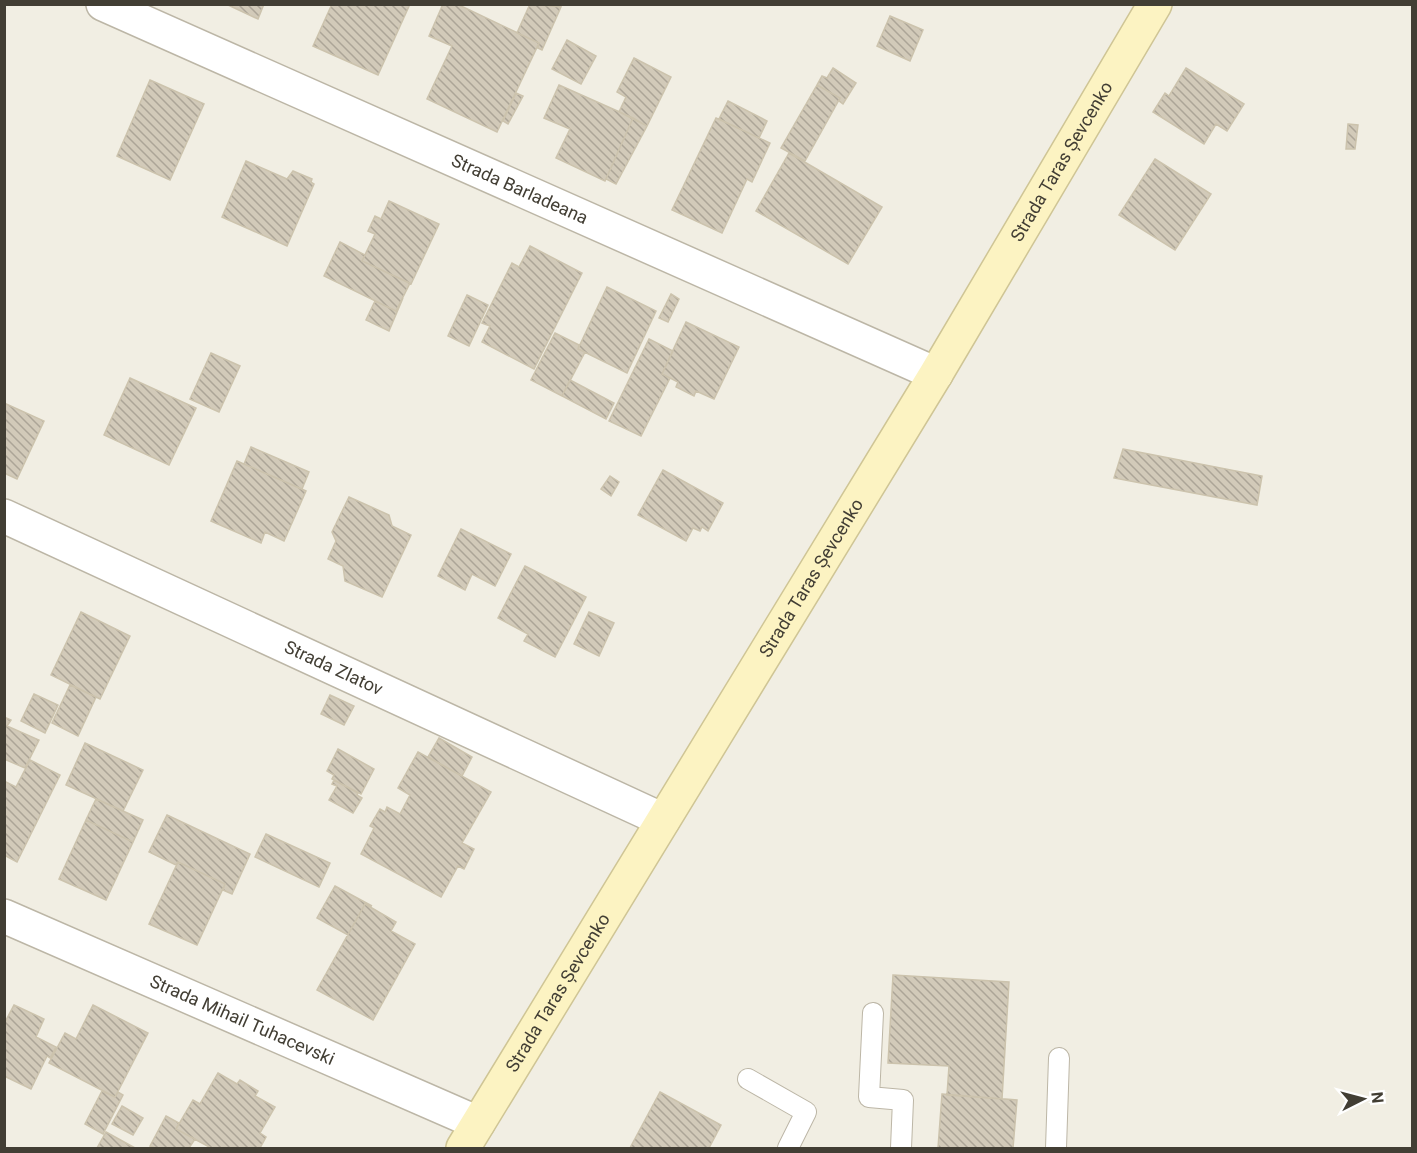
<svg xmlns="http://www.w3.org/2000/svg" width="1417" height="1153" viewBox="0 0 1417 1153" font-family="Roboto,sans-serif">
  <defs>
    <pattern id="building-back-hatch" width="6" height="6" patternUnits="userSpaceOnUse" patternTransform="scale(1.5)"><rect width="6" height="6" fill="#d2cab9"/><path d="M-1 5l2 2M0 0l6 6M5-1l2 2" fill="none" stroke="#aca597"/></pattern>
  </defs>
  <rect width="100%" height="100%" fill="#f1eee3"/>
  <path fill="url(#building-back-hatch)" stroke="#ccc3ad" stroke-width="1.5" d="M226,4H264L258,19Z
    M332,4H410L378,75L313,46Z
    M443,4H457L539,43L497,132L427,99L452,46L429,36Z
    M530,4L561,7L542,50L538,48L539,43L517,33Z
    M890,16L923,30L910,61L877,46Z
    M567,40L596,56L581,84L552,69Z
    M634,58L671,77L647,126L619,112L626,97L617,92Z
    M833,68L856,83L843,104L839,101L840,98L817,85L822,76L827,78Z
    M1186,68L1244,104L1227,131L1216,124L1204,144L1153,112L1165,93L1169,96Z
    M150,80L204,104L170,180L117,156Z
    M559,85L633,118L605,181L556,158L570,129L544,118Z
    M817,85L840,98L805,161L781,148Z
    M516,93L523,96L508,124L503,121Z
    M728,101L767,121L759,138L719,119Z
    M633,118L647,126L616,184L606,179Z
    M716,118L770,143L752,182L747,179L722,233L672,210Z
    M1348,124L1358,125L1355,149H1346Z
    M789,153L882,207L848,264L756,211Z
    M1155,159L1211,194L1175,250L1119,215Z
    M246,161L287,179L293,171L312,179L311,182L314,184L287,246L222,217Z
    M389,201L439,224L411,284L362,261L375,234L368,231L375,216L381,219Z
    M340,242L365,255L362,261L410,283L396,311L324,276Z
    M530,246L582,273L534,369L482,342L490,326L482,323L512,263L519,267Z
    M607,287L656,311L627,373L578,349Z
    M671,294L679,299L668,322L659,318Z
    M467,295L488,305L469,346L448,336Z
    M403,298L389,331L366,320L375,301L396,311Z
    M686,322L739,347L714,399L696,391L694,396L676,387L678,382L662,374Z
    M555,333L579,345L578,349L585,352L562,396L531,380Z
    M649,339L673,351L662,374L670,378L641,436L609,421Z
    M211,353L240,366L219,412L190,399Z
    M130,378L196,408L169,465L104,435Z
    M570,380L614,403L606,419L562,396Z
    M4,403L44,421L17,479L4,473Z
    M251,447L309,472L302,489L244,464Z
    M1123,449L1262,476L1257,505L1114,478Z
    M237,461L306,491L284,541L265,532L261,543L211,521Z
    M663,470L723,503L708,531L702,527L700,531L693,528L686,541L638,515Z
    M610,476L619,482L611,496L601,489Z
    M349,497L389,515L392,526L411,535L382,597L345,581L343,566L328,559L336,541L332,532Z
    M461,529L511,554L495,586L472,574L465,590L438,576Z
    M525,566L586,597L555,657L524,641L528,634L498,618Z
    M81,612L130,636L100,699L51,675Z
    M589,612L614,623L599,656L574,644Z
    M70,685L96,697L78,736L52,723Z
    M34,694L58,705L45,733L21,721Z
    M330,695L354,706L344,725L321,714Z
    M4,717L11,720L7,726L39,740L25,768L4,759Z
    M439,738L472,757L462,776L428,757Z
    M85,743L143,770L123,811L66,785Z
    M338,749L374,769L361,794L332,779L334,775L327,771Z
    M418,752L491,792L462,843L474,849L464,869L458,866L441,897L361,854L374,828L370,826L380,809L385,812L387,807L400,814L410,795L398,788Z
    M30,760L60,775L17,862L4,855V781L16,787Z
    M334,780L358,793L357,795L362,798L353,813L329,800L337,786L332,784Z
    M96,799L143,820L133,842L86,820Z
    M167,815L250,854L232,894L223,890L225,884L178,862L176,865L149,852Z
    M86,820L133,842L106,900L59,879Z
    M266,834L330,863L319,887L255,857Z
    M178,862L225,884L197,945L149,924Z
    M335,886L372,906L365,904L348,935L317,918Z
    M365,904L396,922L391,931L415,944L373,1020L317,990Z
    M893,975L1009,982L1002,1099L947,1095L949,1066L888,1063Z
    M14,1005L44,1019L36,1037L56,1047L50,1058L47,1056L31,1089L4,1076V1024Z
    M93,1005L148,1033L115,1097L49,1063L65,1033L76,1039Z
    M218,1073L237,1084L240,1080L258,1091L255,1096L275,1107L260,1133L266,1137L260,1148H211L176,1129L193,1100L200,1104Z
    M102,1091L115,1097L118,1092L123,1095L103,1134L85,1124Z
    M660,1092L721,1125L709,1148H630Z
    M942,1094L1017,1100L1013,1148H938Z
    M122,1106L143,1118L133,1135L112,1124Z
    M166,1116L179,1123L176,1129L195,1139L189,1148H155L150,1146Z
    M106,1132L135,1148H97Z"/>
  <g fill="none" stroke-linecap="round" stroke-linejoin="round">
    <g stroke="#bcb6a6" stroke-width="22">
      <path id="service" d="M873,1013L869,1097L903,1100L901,1148
        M748,1079L806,1112L788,1148
        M1056,1148L1059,1058"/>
    </g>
    <g stroke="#bcb6a6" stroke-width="36">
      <g id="minor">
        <path id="s1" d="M103,4L936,374"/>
        <path id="s2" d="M4,516L663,820"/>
        <path id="s3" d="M4,916L478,1123"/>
      </g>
    </g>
    <g stroke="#cfc595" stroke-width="36">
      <g id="secondary">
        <path id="s4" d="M463,1148L936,374L1155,4"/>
      </g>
    </g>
    <use href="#service" stroke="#fff" stroke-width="20"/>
    <use href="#minor" stroke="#fff" stroke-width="33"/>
    <use href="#secondary" stroke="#fcf3c2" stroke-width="33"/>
  </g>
  <g text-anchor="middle" stroke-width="6" stroke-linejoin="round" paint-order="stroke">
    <g font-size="18" fill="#423e34" stroke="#fff">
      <text dy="6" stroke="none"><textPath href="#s4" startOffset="1154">Strada Taras Șevcenko</textPath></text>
      <text dy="6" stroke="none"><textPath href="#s1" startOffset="456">Strada Barladeana</textPath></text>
      <text dy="6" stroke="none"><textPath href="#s4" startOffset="668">Strada Taras Șevcenko</textPath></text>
      <text dy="6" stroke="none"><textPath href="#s2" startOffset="363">Strada Zlatov</textPath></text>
      <text dy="6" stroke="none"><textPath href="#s4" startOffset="182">Strada Taras Șevcenko</textPath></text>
      <text dy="6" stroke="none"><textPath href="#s3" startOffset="260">Strada Mihail Tuhacevski</textPath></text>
    </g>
  </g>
  <rect width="1417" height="1153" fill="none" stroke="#423e34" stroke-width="12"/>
  <g transform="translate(1363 1099) rotate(84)" stroke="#ffffff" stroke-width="4.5" paint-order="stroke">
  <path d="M0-4.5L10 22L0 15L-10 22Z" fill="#423e34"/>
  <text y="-9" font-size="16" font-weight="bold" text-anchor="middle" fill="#423e34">N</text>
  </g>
</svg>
